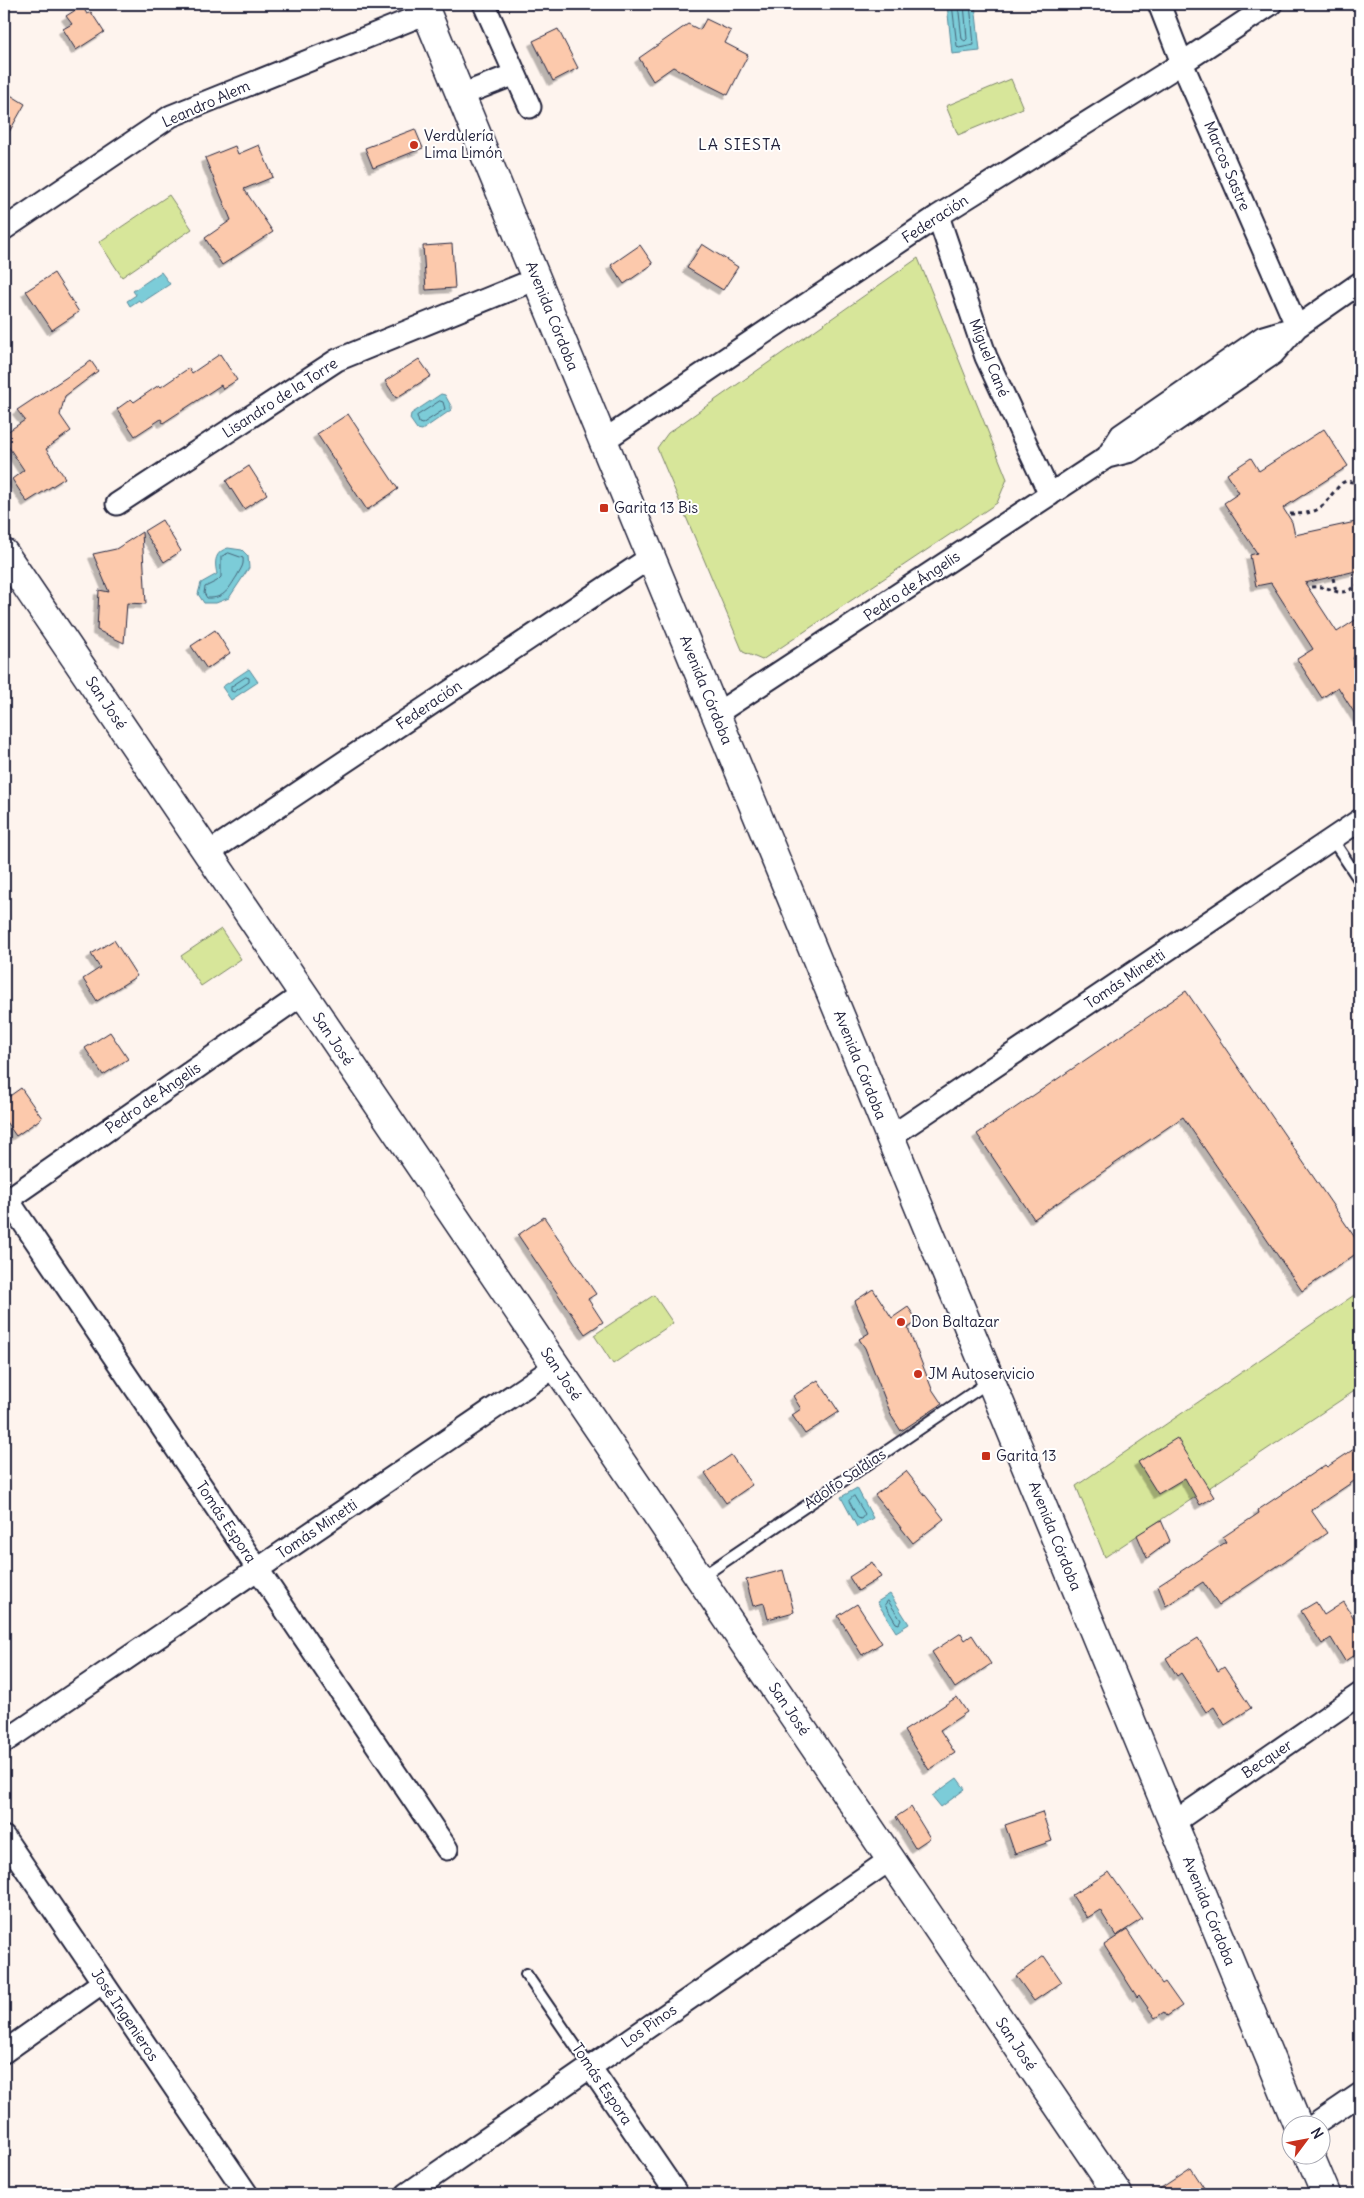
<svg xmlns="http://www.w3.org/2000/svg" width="1364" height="2198" viewBox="0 0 1364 2198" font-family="Delius,sans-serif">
  <defs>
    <filter id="shadow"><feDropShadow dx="-4.5" dy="4.5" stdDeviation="0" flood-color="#0004"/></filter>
  </defs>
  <rect width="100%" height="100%" fill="#fef4ee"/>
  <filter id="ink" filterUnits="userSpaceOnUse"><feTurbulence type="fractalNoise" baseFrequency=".02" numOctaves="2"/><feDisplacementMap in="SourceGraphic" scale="10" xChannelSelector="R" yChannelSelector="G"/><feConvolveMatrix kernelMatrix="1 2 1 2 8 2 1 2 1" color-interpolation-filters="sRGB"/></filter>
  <g filter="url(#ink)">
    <path fill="#d7e69a" stroke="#7c846a" d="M1011,79L1023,108L958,135L946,106Z
      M169,195L192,229L122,277L99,242Z
      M918,258L1007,479L997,503L762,660L743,652L657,448L668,433Z
      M221,929L241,959L201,986L181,956Z
      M1360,1291V1390L1359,1388L1105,1557L1076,1486Z
      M654,1295L673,1323L613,1364L594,1335Z"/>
    <path fill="#7cccd8" stroke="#588899" d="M947,4H975L980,51L952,54Z
      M161,272L170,284L141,303L139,300L130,306L127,301L136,295L133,291Z
      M441,394L445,395L451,406V410L422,430L417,429L410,419L411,414Z
      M228,548L242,550L248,556L249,568L229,598L216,603H204L198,594L201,583L217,574C214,561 215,552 228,548Z
      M249,669L258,682L231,700L222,687Z
      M857,1488L873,1518L857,1527L841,1497Z
      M890,1594L909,1624L896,1632L877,1602Z
      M957,1778L965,1789L941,1807L932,1796Z"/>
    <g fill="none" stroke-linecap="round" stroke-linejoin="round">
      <path stroke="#46667a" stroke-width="1" d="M952,4L957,46L959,48L974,45L970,4
        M958,4L962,39L965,41L967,39L964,4
        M440,401L443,402L445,409L422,424L419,423L417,416Z
        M229,553L243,558C244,566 241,568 237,576C229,588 225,599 207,598L204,593L205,587L217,581L221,577V557Z
        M246,677L249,678V682L234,692L231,691V687Z
        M854,1496L865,1514L861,1519L858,1518L849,1501Z
        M888,1601L901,1620L899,1624L896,1623L885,1605Z"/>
    </g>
    <path fill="#fcc9ac" stroke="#22223b" filter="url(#shadow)" d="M82,6L87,14L91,12L104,32L76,50L63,29L72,24L66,16Z
      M706,19L731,31L725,43L748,55L728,95L673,67L653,81L639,58L688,24L700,30Z
      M558,29L578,68L553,81L533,41Z
      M4,91L25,104L4,141Z
      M415,129L423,148L373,168L365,148Z
      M259,145L273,177L244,189L273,232L222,265L205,238L231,220L205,158L235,146L238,154Z
      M452,244L455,288L426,290L423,246Z
      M702,244L738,267L723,290L687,268Z
      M640,245L653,264L624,284L611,265Z
      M54,273L79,312L52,330L26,291Z
      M220,354L237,380L223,389L221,385L163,423L161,419L135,436L117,409L131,399L134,402L159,385L161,387L189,368L192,373Z
      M419,359L431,376L396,398L385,381Z
      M91,361L98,371L65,396L60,415L71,431L46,449L65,478L27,502L12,479L24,470L4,440V434L25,420L17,410Z
      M348,414L398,489L367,510L317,434Z
      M1324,429L1348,466L1283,508L1292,522L1295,535L1360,521V570L1305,583L1337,632L1360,617V653L1353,658L1360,669V722L1338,687L1322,698L1297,659L1313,649L1271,583L1256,586L1250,555L1257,553L1224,503L1239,493L1227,474L1251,458L1259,471Z
      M249,466L267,494L244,509L226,481Z
      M162,520L181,551L164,562L144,531Z
      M142,532L146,604L127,603L124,643L97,630L99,590L109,592L93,554L116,549Z
      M215,630L230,653L207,669L191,646Z
      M114,940L137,976L97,1001L83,979L100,968L91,954Z
      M1186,991L1360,1245V1251L1302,1291L1183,1117L1034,1219L977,1134Z
      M110,1032L128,1059L103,1075L85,1048Z
      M21,1088L42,1118L16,1136L4,1119V1100Z
      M544,1217L596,1294L588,1299L603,1322L585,1334L518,1235Z
      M873,1289L892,1318L908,1307L918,1321L908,1328L932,1389L942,1404L901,1431L892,1417L865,1348L859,1339L869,1333L855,1301Z
      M818,1380L839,1412L805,1434L792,1415L801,1409L793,1396Z
      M1177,1438L1214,1497L1200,1505L1185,1478L1158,1494L1138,1462Z
      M1360,1445V1477L1311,1510L1327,1533L1219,1605L1203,1582L1166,1606L1158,1586L1226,1542L1223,1537L1259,1513L1258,1510L1325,1465L1327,1467Z
      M731,1455L752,1485L726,1503L705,1473Z
      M906,1471L944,1519L913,1543L875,1495Z
      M1161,1520L1170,1541L1147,1558L1137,1535Z
      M872,1562L881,1577L858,1591L849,1577Z
      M783,1570L794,1612L768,1619L764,1603L753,1606L746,1580Z
      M1316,1602L1324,1615L1344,1602L1360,1628V1651L1345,1661L1331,1638L1322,1644L1301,1611Z
      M857,1604L882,1643L862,1655L838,1616Z
      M961,1633L965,1640L972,1635L991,1664L955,1688L932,1652Z
      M1198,1638L1218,1671L1224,1667L1251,1708L1225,1725L1214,1707L1206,1712L1181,1673L1177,1676L1166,1658Z
      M957,1697L967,1712L940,1730L955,1753L929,1770L904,1731Z
      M911,1807L930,1838L915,1848L896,1817Z
      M1042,1812L1052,1841L1015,1854L1005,1825Z
      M1109,1872L1142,1919L1116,1936L1100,1910L1087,1918L1072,1895Z
      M1127,1930L1162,1984L1165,1982L1182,2006L1167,2016L1164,2012L1155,2018L1139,1995L1137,1997L1104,1945Z
      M1044,1956L1062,1982L1034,2001L1016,1976Z
      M1191,2168L1208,2194H1152Z"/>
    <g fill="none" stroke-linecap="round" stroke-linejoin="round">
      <g stroke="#22223b" stroke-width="14">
        <path id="lane" d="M1332,839L1360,881
          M700,1578L990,1381
          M526,1974L590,2067"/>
      </g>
      <g stroke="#22223b" stroke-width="25">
        <path id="street" d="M484,4L530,107
          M1159,4L1182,63L1297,327
          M461,95L515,74
          M938,216L986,357L1050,495
          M4,229L171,116L427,13
          M603,441L938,216L1182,63L1271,4
          M1107,457L1121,435L1263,337L1297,327
          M117,504L337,360L536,279
          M716,714L1107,457L1131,451L1273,354L1297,327L1360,283
          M208,853L651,557
          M890,1137L1360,820
          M4,1194L447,1849
          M4,1202L303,994
          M4,1742L556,1366
          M1173,1823L1360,1694
          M4,1837L247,2194
          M4,2052L103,1982
          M590,2067L677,2194
          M1313,2126L1360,2094
          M407,2194L891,1859"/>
      </g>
      <g stroke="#22223b" stroke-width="31">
        <path id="secondary" d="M4,553L1118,2194"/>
      </g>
      <g stroke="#22223b" stroke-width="31">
        <path id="primary" d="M423,4L1298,2126
          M1310,2156L1326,2194"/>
      </g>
      <path stroke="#22223b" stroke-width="3" stroke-dasharray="4 4" stroke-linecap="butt" d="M1290,514C1326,514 1320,505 1342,483L1346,481L1360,483
        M1333,578L1336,591
        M1311,587C1337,584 1333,602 1360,584"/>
      <use href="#lane" stroke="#fff" stroke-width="10"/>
      <use href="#street" stroke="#fff" stroke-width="21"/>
      <use href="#secondary" stroke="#fff" stroke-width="28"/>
      <use href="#primary" stroke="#fff" stroke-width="28"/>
    </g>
  </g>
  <g fill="#c8321e" stroke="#fff" stroke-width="2">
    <circle cx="414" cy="145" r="5"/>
    <rect x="599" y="503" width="10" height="10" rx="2.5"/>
    <circle cx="901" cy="1322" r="5"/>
    <circle cx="918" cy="1374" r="5"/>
    <rect x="981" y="1451" width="10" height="10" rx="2.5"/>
  </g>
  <g text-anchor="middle" stroke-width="4" stroke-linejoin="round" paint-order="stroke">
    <g font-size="15" fill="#22223b" stroke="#fff">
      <text transform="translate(206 104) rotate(-24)" y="5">Leandro Alem</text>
      <text transform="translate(1227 166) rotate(67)" y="5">Marcos Sastre</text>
      <text transform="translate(935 219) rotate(-33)" y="5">Federación</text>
      <text transform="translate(552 316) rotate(68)" y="5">Avenida Córdoba</text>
      <text transform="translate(989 358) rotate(68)" y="5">Miguel Cané</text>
      <text transform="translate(280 398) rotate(-33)" y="5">Lisandro de la Torre</text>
      <text transform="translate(912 586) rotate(-34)" y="5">Pedro de Ángelis</text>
      <text transform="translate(706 690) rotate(68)" y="5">Avenida Córdoba</text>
      <text transform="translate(106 703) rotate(56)" y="5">San José</text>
      <text transform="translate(429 705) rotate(-34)" y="5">Federación</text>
      <text transform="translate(1125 979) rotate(-34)" y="5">Tomás Minetti</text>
      <text transform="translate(333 1039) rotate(56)" y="5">San José</text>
      <text transform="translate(860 1065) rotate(68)" y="5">Avenida Córdoba</text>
      <text transform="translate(153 1098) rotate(-35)" y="5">Pedro de Ángelis</text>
      <text transform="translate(561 1374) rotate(56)" y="5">San José</text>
      <text transform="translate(845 1479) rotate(-34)" y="5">Adolfo Saldias</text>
      <text transform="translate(226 1522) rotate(56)" y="5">Tomás Espora</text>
      <text transform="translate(317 1529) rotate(-34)" y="5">Tomás Minetti</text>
      <text transform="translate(1055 1536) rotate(68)" y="5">Avenida Córdoba</text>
      <text transform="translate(789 1709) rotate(56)" y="5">San José</text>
      <text transform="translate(1267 1759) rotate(-34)" y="5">Becquer</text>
      <text transform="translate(1209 1911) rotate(68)" y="5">Avenida Córdoba</text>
      <text transform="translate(125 2015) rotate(56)" y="5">José Ingenieros</text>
      <text transform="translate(649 2026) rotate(-35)" y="5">Los Pinos</text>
      <text transform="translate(1016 2044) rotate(56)" y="5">San José</text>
      <text transform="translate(602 2084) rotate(56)" y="5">Tomás Espora</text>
    </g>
    <g font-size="15" fill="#22223b" stroke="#fff" text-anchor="start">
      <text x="424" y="141">Verdulería<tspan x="424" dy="17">Lima Limón</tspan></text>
      <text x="614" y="513">Garita 13 Bis</text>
      <text x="911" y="1327">Don Baltazar</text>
      <text x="928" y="1379">JM Autoservicio</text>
      <text x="996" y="1461">Garita 13</text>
    </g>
    <g font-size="16" letter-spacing="1" fill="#22223b" stroke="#fff">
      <text x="740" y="150">LA SIESTA</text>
    </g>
  </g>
  <rect width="1364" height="2198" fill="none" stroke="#fff" stroke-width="20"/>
  <rect x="10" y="10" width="1344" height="2178" fill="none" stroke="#22223b" stroke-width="2" filter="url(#ink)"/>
  <g transform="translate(1306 2140) rotate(58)"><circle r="24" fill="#ffffff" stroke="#a7a7b1"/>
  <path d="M0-4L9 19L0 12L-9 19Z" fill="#c8321e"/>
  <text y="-8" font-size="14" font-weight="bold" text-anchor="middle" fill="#22223b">N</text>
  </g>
</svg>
